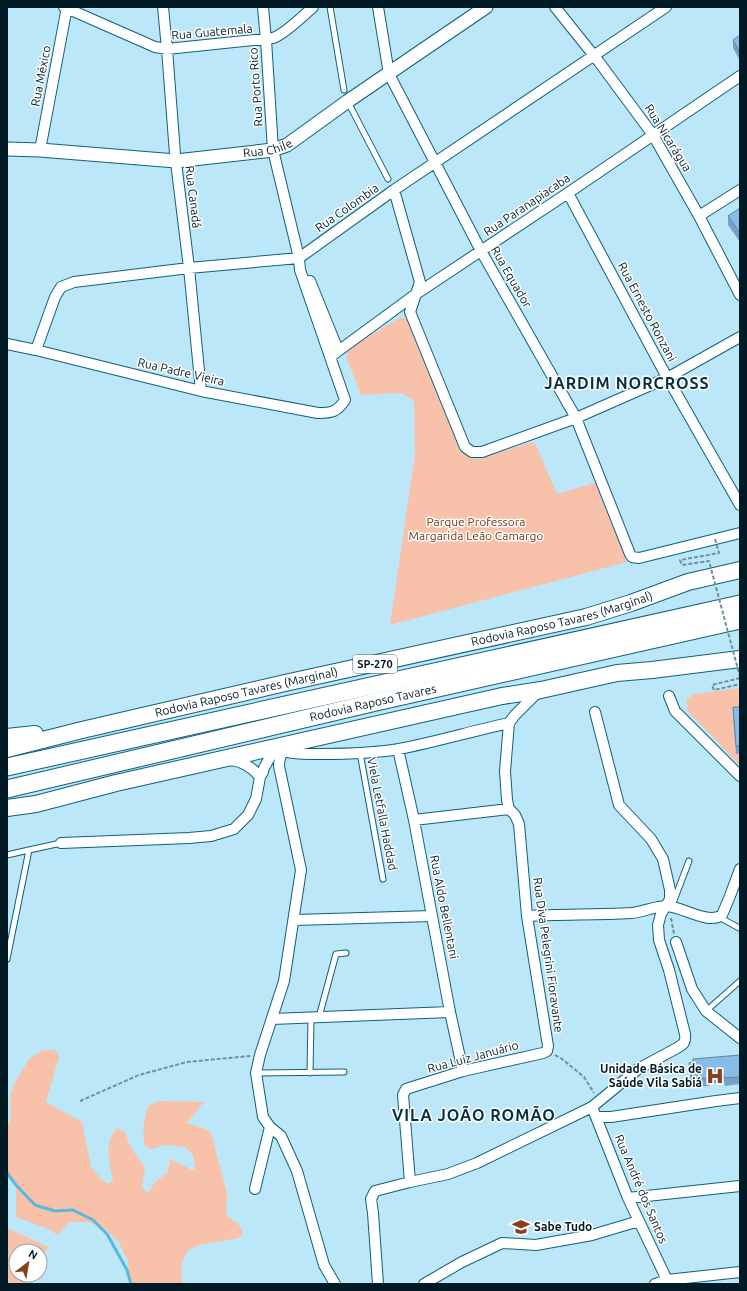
<svg xmlns="http://www.w3.org/2000/svg" width="747" height="1291" viewBox="0 0 747 1291" font-family="Ubuntu,sans-serif">
  <rect width="100%" height="100%" fill="#bce7f8"/>
  <path fill="#f8c2aa" d="M399,318H405L410,321L466,454L471,458L477,459L532,442L536,445L557,494L598,482L628,553L627,562L390,625L415,454L414,401L402,393L361,395L347,359V351L351,347Z
    M740,688V766L687,710V699L694,694Z
    M43,1050H55L59,1057L46,1102L82,1122L91,1167L101,1179L109,1184L113,1181C110,1163 103,1142 117,1128L125,1132L130,1146L145,1168L142,1186L146,1192L150,1191L154,1183L168,1172L170,1159L192,1170L195,1169L193,1155L185,1147L166,1145L151,1149L145,1146C141,1134 145,1118 148,1106L160,1101L204,1102L187,1123L206,1129L211,1133L227,1193L226,1215L239,1225L243,1233L238,1238L199,1245L188,1250L181,1264L182,1284H130L128,1280V1261L118,1241L104,1228L89,1222H70L57,1235L51,1230L16,1217V1188L7,1170V1126L11,1120L10,1097L14,1084L29,1059Z
    M7,1228L48,1247L40,1264V1251H16V1275H35L31,1284H7Z"/>
  <g fill="none" stroke-linecap="round" stroke-linejoin="round">
    <path stroke="#5ab8da" stroke-width="3" d="M7,1173L16,1185L35,1205L55,1211L73,1210L93,1220L107,1234L127,1270L131,1284"/>
    <g stroke="#0d617b" stroke-width="7">
      <path id="service" d="M330,7L344,90
        M348,102L388,179
        M360,753L383,879
        M7,855L29,850
        M673,903L689,861
        M719,917L739,928
        M7,959L29,850L61,843
        M706,1011L740,981
        M319,1017L336,954L346,953
        M256,1073L344,1072
        M310,1073L311,1017"/>
    </g>
    <g stroke="#0d617b" stroke-width="12">
      <path id="minor" d="M64,7L155,47L167,49L273,38C285,34 303,16 313,7
        M163,7L167,49L175,154L189,268L201,391
        M378,7L389,74L481,251L576,418L630,554L632,557L639,558L740,533
        M555,7L599,62L653,135L699,216L740,295
        M40,150L67,7
        M394,190L420,282L410,312L465,447L472,452H482L576,418L667,378L740,337
        M568,193L663,370L740,505
        M699,216L740,190
        M310,281L338,350
        M7,344L36,350L201,391L318,413C332,413 337,412 345,400L300,270L299,258L273,150L266,40L263,7
        M36,350L55,297L61,287L74,282L189,268L299,258L394,190L666,7
        M330,357L416,294L568,193L740,76
        M669,696L675,711L740,776
        M288,745C282,751 279,757 279,766L301,870L284,981L260,1055L256,1073L263,1117L270,1127L281,1136L297,1171L324,1265L335,1284
        M398,749L414,820L450,1012L463,1071
        M230,760C243,761 252,767 260,777L263,772
        M264,768L275,748C291,755 305,754 323,754C348,754 374,753 399,749C436,742 472,731 509,723L515,715L539,691
        M414,820L509,809
        M61,843L189,838L211,836L234,829L248,815L256,799L260,777
        M527,916C561,914 596,915 631,913C643,912 655,906 667,906C683,907 708,925 722,915L730,896L740,869
        M294,920L432,916
        M676,942L692,989L706,1011L740,1038
        M272,1019L450,1012
        M592,1107L628,1198L667,1280
        M596,1117H611L716,1101L740,1098
        M410,1182L448,1174L477,1163L592,1107L638,1069L677,1048C684,1044 686,1042 685,1034L669,970L659,940L658,925L661,914L670,899V890L663,859L651,839L619,805L595,712
        M255,1189L270,1127
        M628,1198L740,1186
        M378,1284L373,1213L371,1199L375,1191L410,1182L403,1095L406,1089L463,1071L543,1053L547,1051L548,1046L527,916L519,824L515,815L509,809L507,800L505,771L509,723
        M424,1284L462,1262L502,1243L536,1245L592,1235L639,1221
        M655,1284L667,1280L740,1272"/>
    </g>
    <g stroke="#0d617b" stroke-width="15">
      <g id="secondary">
        <path id="s1" d="M7,149L40,150L176,161L273,150L287,145L348,101L486,7"/>
      </g>
    </g>
    <g stroke="#0d617b" stroke-width="18">
      <g id="trunk">
        <path d="M7,737L35,734"/>
        <path id="s2" d="M7,749L82,730L285,683L586,617L631,603L688,582L740,570"/>
        <path d="M7,808L36,804L116,783L502,696L541,690L617,673L652,670L740,659"/>
      </g>
    </g>
    <g stroke="#0d617b" stroke-width="19">
      <g id="motorway">
        <path d="M7,767L740,604"/>
        <path id="s3" d="M7,789L376,702L740,620"/>
      </g>
    </g>
    <path stroke="#6d919f" stroke-width="2" stroke-dasharray="4 2" stroke-linecap="butt" d="M740,678L712,685L714,690L740,684
      M671,918L674,934
      M555,1055L562,1059L584,1077L594,1093
      M80,1101L139,1075L187,1062L250,1056"/>
    <use href="#service" stroke="#fff" stroke-width="5"/>
    <use href="#minor" stroke="#fff" stroke-width="10"/>
    <use href="#secondary" stroke="#fff" stroke-width="13"/>
    <use href="#trunk" stroke="#fff" stroke-width="16"/>
    <use href="#motorway" stroke="#fff" stroke-width="17"/>
    <path stroke="#6d919f" stroke-width="2" stroke-dasharray="4 2" stroke-linecap="butt" d="M715,539L719,553L680,560L682,565L709,561L740,677"/>
  </g>
  <path fill="#75a2c8" d="M740,35V61L733,48V40Z
    M740,208V242L728,225V216Z
    M733,707H740V753L736,754L733,715Z
    M740,1055V1084L725,1086L724,1082L710,1084L709,1086L692,1087L689,1070V1063Z"/>
  <path fill="#5f84a2" d="M710,1076V1084L709,1086V1078Z"/>
  <path fill="#88bce8" stroke="#5f84a2" d="M740,35V53L733,40Z
    M740,208V233L728,216Z
    M733,707H740V746H736Z
    M740,1055V1077L725,1078L724,1075L710,1076L709,1078L692,1079L689,1063L693,1062V1059Z"/>
  <defs>
    <g id="hospital-bare" transform="scale(1.38)"><path d="M-5-5h3v3.5h4V-5h3V5h-3V1.5h-4V5h-3Z" fill="#87401c" stroke="#fff" stroke-width="2.5" paint-order="stroke"/></g>
    <g id="school-bare" transform="scale(1.38)"><path d="M0-5L7-2L0 1L-7-2ZM-4 1L0 2.5L4 1V4Q0 6-4 4Z" fill="#87401c" stroke="#fff" stroke-width="2.5" paint-order="stroke"/></g>
  </defs>
  <g fill-rule="evenodd">
    <use href="#hospital-bare" x="715" y="1076"/>
    <use href="#school-bare" x="521" y="1227"/>
  </g>
  <g text-anchor="middle" stroke-width="3" stroke-linejoin="round" paint-order="stroke">
    <rect fill="#fff" stroke="#4c5f66" stroke-width="1" x="353" y="655" width="44" height="18" rx="3"/>
    <g font-size="11" font-weight="bold" fill="#001a25">
      <text x="375" y="668">SP-270</text>
    </g>
    <g font-size="12" fill="#001a25" stroke="#fff">
      <text transform="translate(212 32) rotate(-5)" y="4">Rua Guatemala</text>
      <text transform="translate(41 76) rotate(-79)" y="4">Rua México</text>
      <text transform="translate(256 87) rotate(-94)" y="4">Rua Porto Rico</text>
      <text transform="translate(668 138) rotate(58)" y="4">Rua Nicarágua</text>
      <text dy="4" stroke="none"><textPath href="#s1" startOffset="262">Rua Chile</textPath></text>
      <text transform="translate(193 197) rotate(83)" y="4">Rua Canadá</text>
      <text transform="translate(527 205) rotate(-34)" y="4">Rua Paranapiacaba</text>
      <text transform="translate(347 208) rotate(-35)" y="4">Rua Colombia</text>
      <text transform="translate(511 277) rotate(60)" y="4">Rua Equador</text>
      <text transform="translate(647 312) rotate(62)" y="4">Rua Ernesto Ronzani</text>
      <text transform="translate(181 372) rotate(13)" y="4">Rua Padre Vieira</text>
      <text dy="4" stroke="none"><textPath href="#s2" startOffset="570">Rodovia Raposo Tavares (Marginal)</textPath></text>
      <text dy="4" stroke="none"><textPath href="#s2" startOffset="246">Rodovia Raposo Tavares (Marginal)</textPath></text>
      <text dy="4" stroke="none"><textPath href="#s3" startOffset="376">Rodovia Raposo Tavares</textPath></text>
      <text transform="translate(382 814) rotate(79)" y="4">Viela Letfalla Haddad</text>
      <text transform="translate(444 907) rotate(79)" y="4">Rua Aldo Bellentani</text>
      <text transform="translate(548 955) rotate(82)" y="4">Rua Diva Pelegrini Fioravante</text>
      <text transform="translate(473 1057) rotate(-15)" y="4">Rua Luiz Januário</text>
      <text transform="translate(641 1189) rotate(67)" y="4">Rua André dos Santos</text>
    </g>
    <g font-size="12" fill="#75320d" stroke="#fff">
      <text x="476" y="526">Parque Professora<tspan x="476" dy="14">Margarida Leão Camargo</tspan></text>
    </g>
    <g font-size="12" font-weight="bold" fill="#001a25" stroke="#fff" text-anchor="end">
      <text x="702" y="1073">Unidade Básica de<tspan x="702" dy="14">Saúde Vila Sabiá</tspan></text>
      <text x="534" y="1231" text-anchor="start">Sabe Tudo</text>
    </g>
    <g font-size="16" font-weight="bold" letter-spacing="1" fill="#052f3d" stroke="#fff">
      <text x="627" y="389">JARDIM NORCROSS</text>
      <text x="474" y="1121">VILA JOÃO ROMÃO</text>
    </g>
  </g>
  <rect width="747" height="1291" fill="none" stroke="#001a25" stroke-width="16"/>
  <g transform="translate(28 1263) rotate(31)"><circle r="19" fill="#ffffff" stroke="#99a3a8"/>
  <path d="M0-3L7 15L0 10L-7 15Z" fill="#87401c"/>
  <text y="-6" font-size="11" font-weight="bold" text-anchor="middle" fill="#001a25">N</text>
  </g>
</svg>
